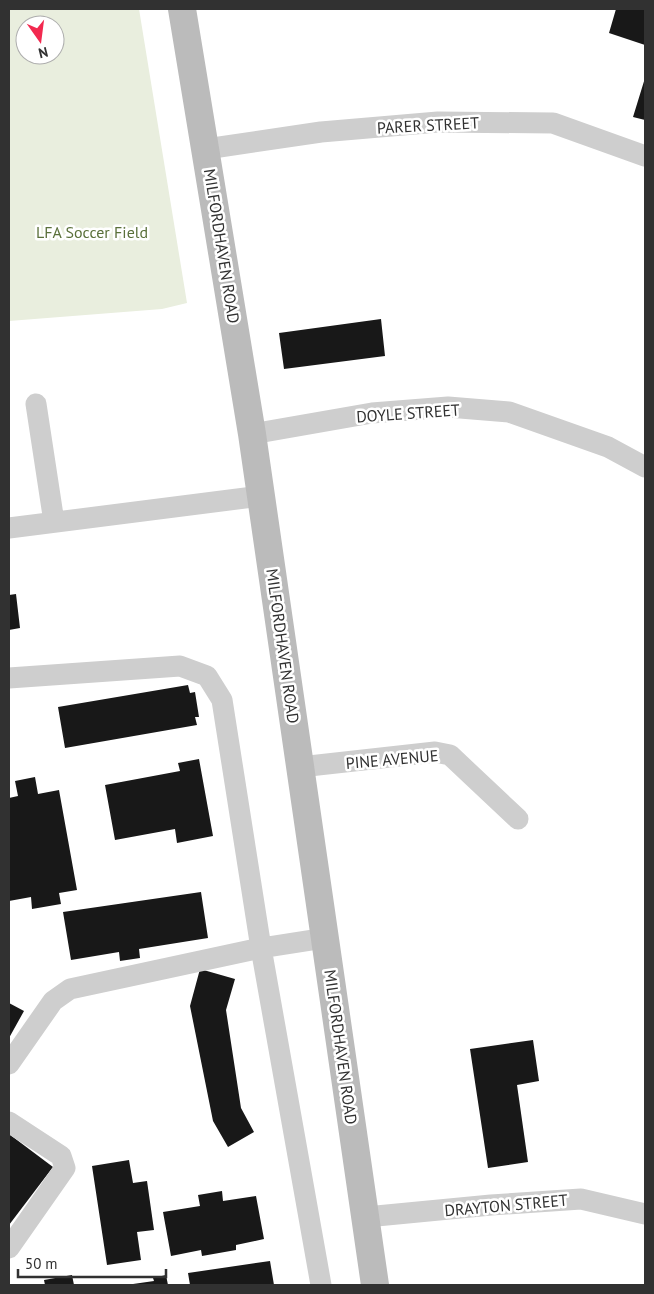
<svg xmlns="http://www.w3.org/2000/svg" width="654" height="1294" viewBox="0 0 654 1294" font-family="'PT Sans',sans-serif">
  <rect width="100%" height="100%" fill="#fff"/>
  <path fill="#e9eede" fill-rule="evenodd" d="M9,9H139L187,303L162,309L9,321ZM25,25H55V55H25Z"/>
  <path fill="#181818" d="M616,9H645V45L609,33Z
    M645,78V120L633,117Z
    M381,319L385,356L284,369L279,333Z
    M16,594L20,628L9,630V595Z
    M188,685L190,693L195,692L199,717H195L197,725L65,748L58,707Z
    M199,759L213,836L177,843L175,829L115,840L105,785L180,771L178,763Z
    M35,777L38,794L59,790L77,890L59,893L61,904L32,909L31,897L9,901V798L18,796L15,781Z
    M201,892L208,938L139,949L140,958L120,961L119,952L71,960L63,912Z
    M200,969L235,979L226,1010L241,1108L254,1132L228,1147L213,1121L190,1006Z
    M9,1003L24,1011L9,1038Z
    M533,1040L539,1081L517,1085L528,1162L488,1168L470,1049Z
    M9,1134L53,1167L9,1225Z
    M129,1160L133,1183L147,1181L154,1230L137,1232L141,1260L107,1265L92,1166Z
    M222,1191L223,1201L256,1196L264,1239L236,1245V1250L202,1256L201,1250L171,1256L163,1212L200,1206L198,1195Z
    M270,1261L274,1285H190L188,1273Z
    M72,1275L74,1285H45L44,1280Z
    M166,1275L168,1285H133V1284L154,1281L153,1278Z"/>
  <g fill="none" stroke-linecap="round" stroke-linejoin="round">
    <path stroke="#cecece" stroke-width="21" d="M206,149L321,132L438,122L553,123L645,156
      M36,404L54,522
      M252,434L372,413L448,407L509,412L608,447L645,467
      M9,528L261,496
      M9,678L180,666L207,676L222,700L261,948L321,1285
      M300,767L435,752L450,755L518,819
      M9,1064L53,1001L70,989L261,948L325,938
      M9,1122L61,1156L65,1168L9,1248
      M366,1217L491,1205L581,1199L645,1214"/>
    <path stroke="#bbb" stroke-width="28" d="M182,9L252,434L375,1285"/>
  </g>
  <g text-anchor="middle" stroke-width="5" stroke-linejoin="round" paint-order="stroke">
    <g font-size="16" fill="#313131" stroke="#fff">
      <text transform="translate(428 125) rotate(-3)" y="6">PARER STREET</text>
      <text transform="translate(222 246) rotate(81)" y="6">MILFORDHAVEN ROAD</text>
      <text transform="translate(408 413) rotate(-4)" y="6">DOYLE STREET</text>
      <text transform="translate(283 646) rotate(82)" y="6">MILFORDHAVEN ROAD</text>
      <text transform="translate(392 759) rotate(-5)" y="6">PINE AVENUE</text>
      <text transform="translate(341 1047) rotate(82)" y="6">MILFORDHAVEN ROAD</text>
      <text transform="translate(506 1205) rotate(-5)" y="6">DRAYTON STREET</text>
    </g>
    <g font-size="16" fill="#5a703a" stroke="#fff">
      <text x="92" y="238">LFA Soccer Field</text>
    </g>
  </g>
  <rect width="654" height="1294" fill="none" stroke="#313131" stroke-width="20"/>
  <g transform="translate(40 40) rotate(166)"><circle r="24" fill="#ffffff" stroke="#adadad"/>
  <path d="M0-4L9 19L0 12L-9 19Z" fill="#f2294f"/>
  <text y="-8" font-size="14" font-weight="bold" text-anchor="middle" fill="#313131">N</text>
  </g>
  <path d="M18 1269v8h148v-8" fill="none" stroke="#313131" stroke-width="2.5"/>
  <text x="25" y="1269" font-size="15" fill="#313131" stroke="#ffffff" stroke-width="4" paint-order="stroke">50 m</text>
</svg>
